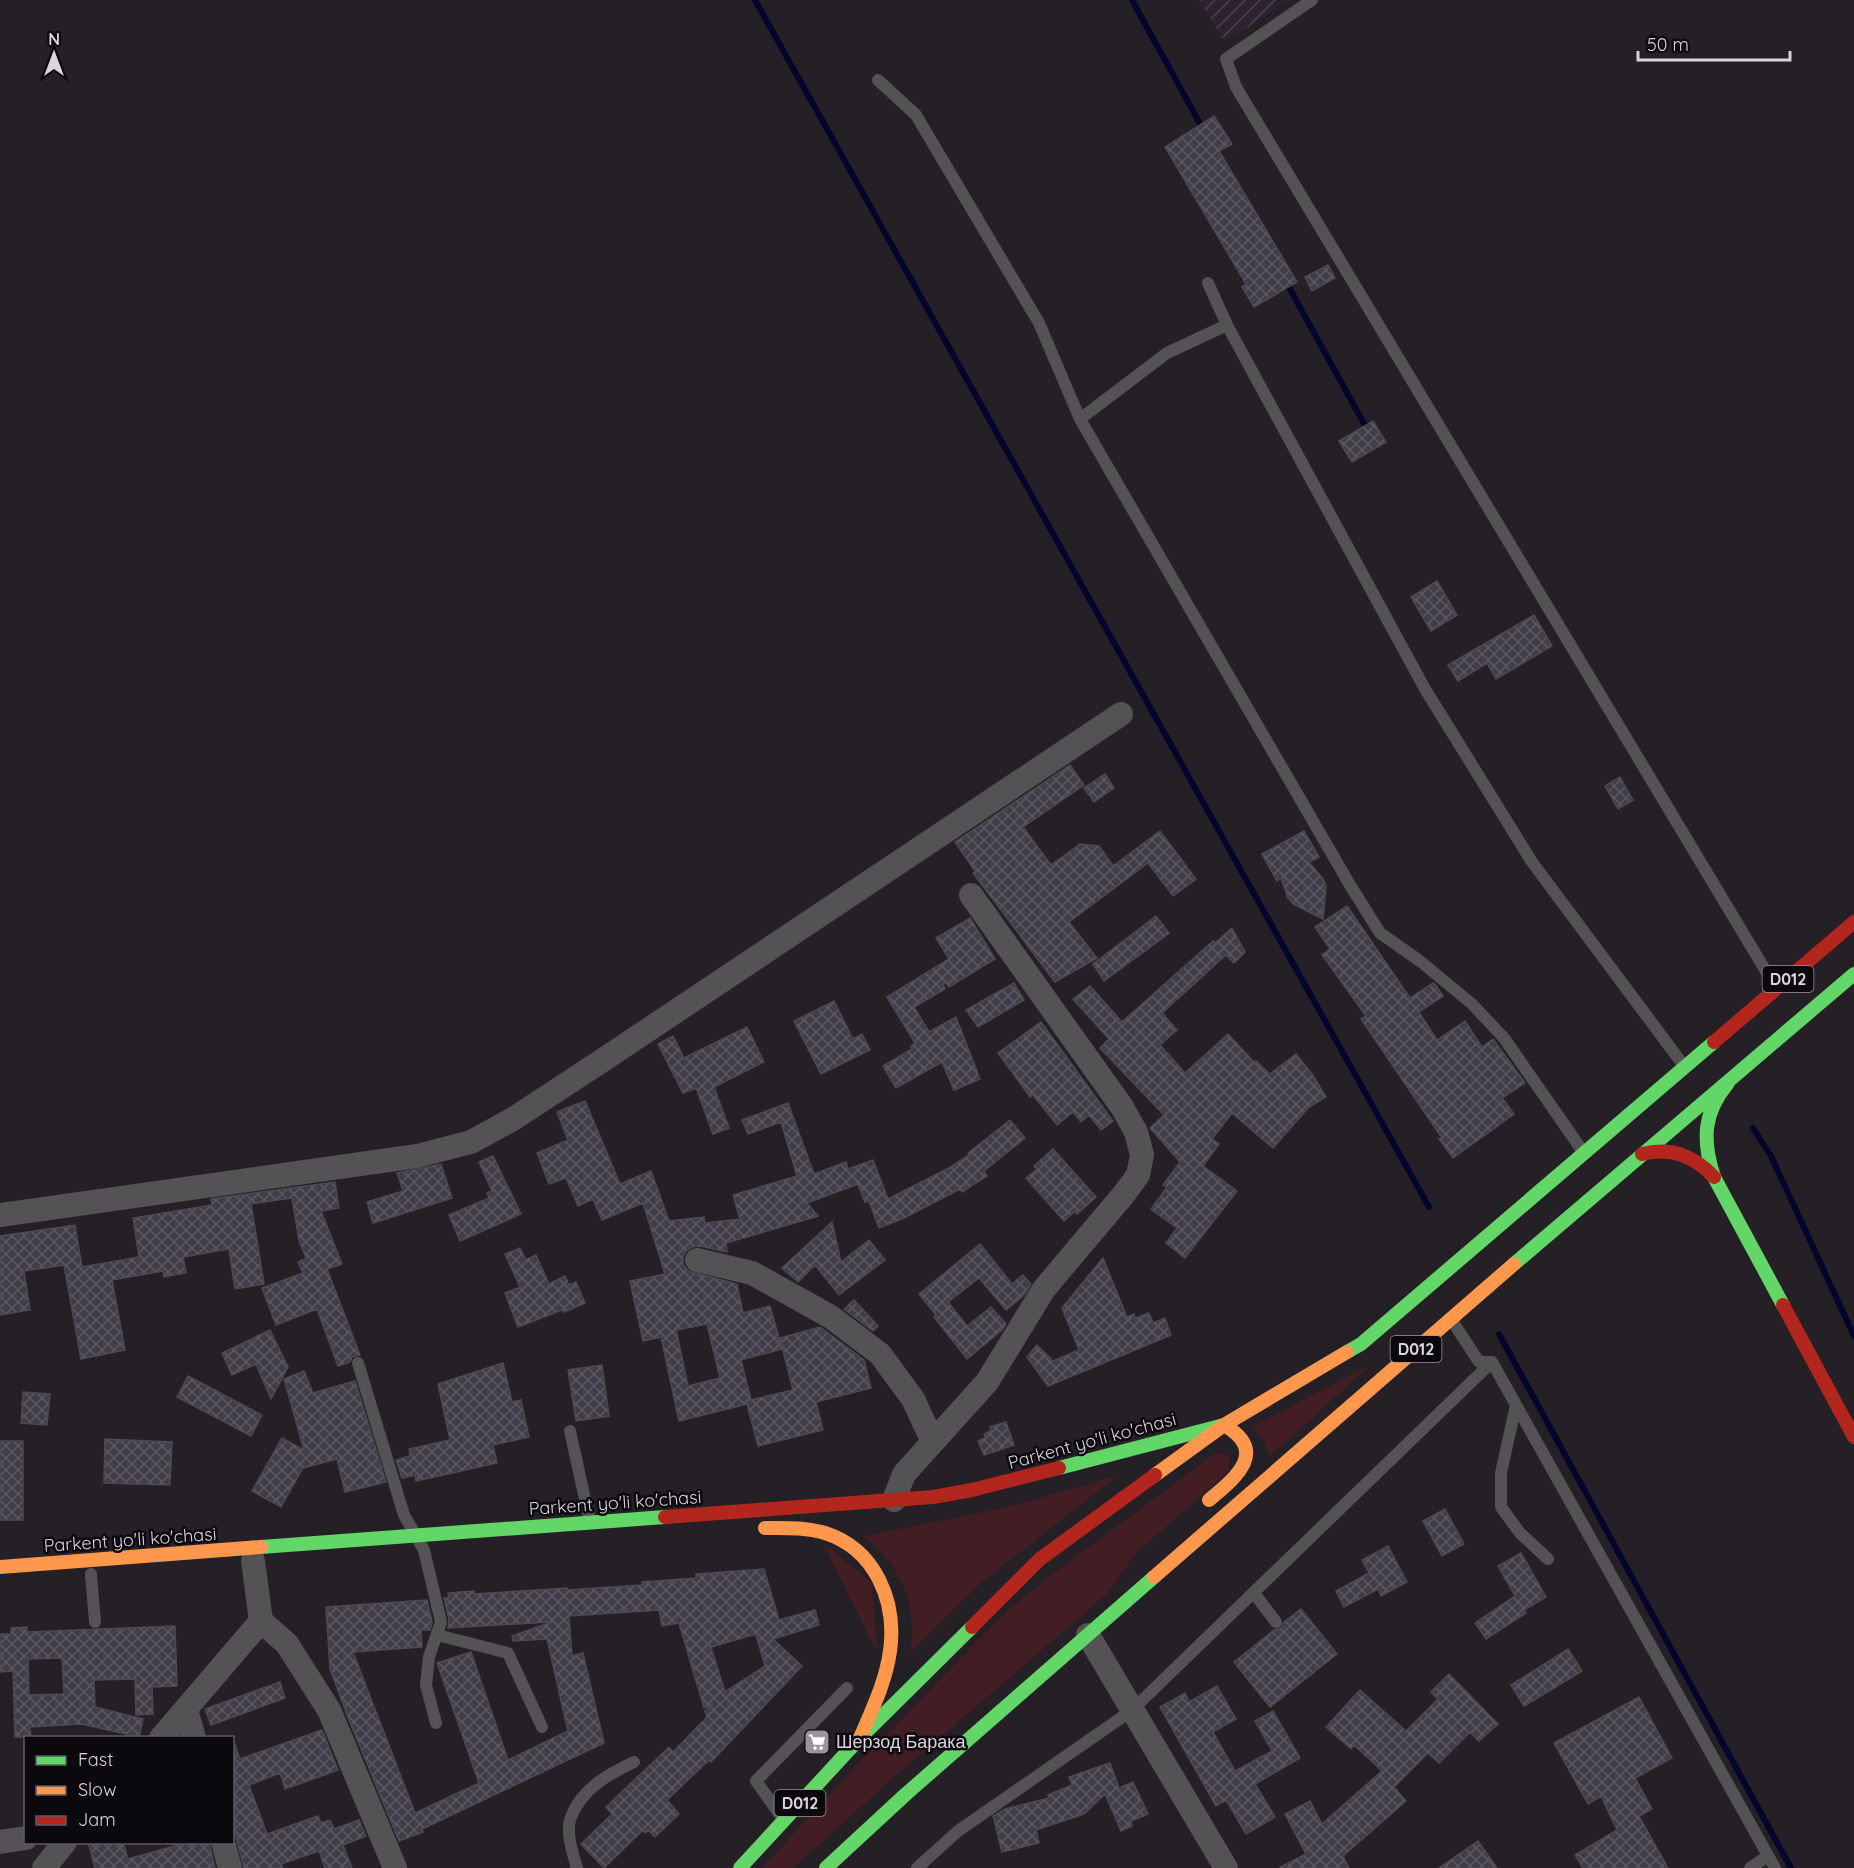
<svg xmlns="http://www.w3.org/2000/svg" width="1854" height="1868" viewBox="0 0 1854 1868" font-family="Quicksand,sans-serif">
  <defs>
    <pattern id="industrial-furrows" width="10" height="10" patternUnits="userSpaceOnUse" patternTransform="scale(1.5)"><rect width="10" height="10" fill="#2d2231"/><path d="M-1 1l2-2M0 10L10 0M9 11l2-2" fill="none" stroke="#4b414e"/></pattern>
    <pattern id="building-cross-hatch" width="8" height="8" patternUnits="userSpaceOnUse" patternTransform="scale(1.5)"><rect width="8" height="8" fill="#413e49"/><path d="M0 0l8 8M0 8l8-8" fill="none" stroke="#5c5963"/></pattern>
  </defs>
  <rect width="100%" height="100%" fill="#242026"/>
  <path fill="url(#industrial-furrows)" d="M1199,0H1289L1225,42Z"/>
  <path fill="#421d23" d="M1372,1364L1270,1456L1264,1439L1252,1427Z
    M1217,1452L1228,1456L1230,1459L1228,1472L1136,1553L1108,1593L893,1778L793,1868H762L870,1751L1009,1609L1050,1576Z
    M1119,1475L982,1582L911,1652C916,1600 904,1571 864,1536L1008,1507Z
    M823,1543L872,1583L877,1653Z"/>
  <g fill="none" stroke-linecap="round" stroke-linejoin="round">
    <path stroke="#03062a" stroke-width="6" d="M755,0L1429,1207
      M1132,0L1204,131
      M1285,280L1368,431
      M1753,1128L1771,1156L1854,1336
      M1499,1334L1791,1868"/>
  </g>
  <path fill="url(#building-cross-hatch)" stroke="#4c494f" stroke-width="1.5" fill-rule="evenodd" d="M1214,116L1232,144L1219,151L1297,282L1254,307L1242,287L1246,284L1165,147Z
    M1328,265L1335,278L1312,291L1305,277Z
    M1373,421L1386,442L1352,462L1339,441Z
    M1437,581L1457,615L1431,631L1411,597Z
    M1534,615L1552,646L1496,679L1487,663L1458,681L1448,665Z
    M1070,765L1084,785L1023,827L1051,865L1080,844L1099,846L1113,866L1160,831L1196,879L1173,896L1148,863L1069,922L1097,958L1055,982L973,873L975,871L955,842Z
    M1105,774L1114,788L1094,802L1084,788Z
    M1620,777L1633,800L1618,809L1605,786Z
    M1304,831L1319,857L1309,862L1323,879L1326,886L1323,919L1293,904L1288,898L1281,878L1277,881L1262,854Z
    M1347,906L1410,998L1433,983L1435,984L1443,996L1419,1012L1437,1040L1465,1021L1482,1047L1493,1039L1525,1083L1502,1098L1514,1114L1453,1158L1439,1139L1442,1138L1361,1019L1366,1016L1322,955L1330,949L1315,927Z
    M1156,916L1169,933L1104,981L1093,964Z
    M970,918L995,959L949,987L946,983L943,984L945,989L914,1007L929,1032L956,1017L980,1079L954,1090L942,1062L896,1088L883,1066L912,1049L911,1046L915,1043L887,997L949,959L936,938Z
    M1232,928L1245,952L1234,963L1226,955L1162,1013L1177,1030L1160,1045L1185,1073L1228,1034L1255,1063L1256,1061L1270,1074L1296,1054L1312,1074L1326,1097L1309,1107L1273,1148L1232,1113L1212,1139L1219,1144L1203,1166L1237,1191L1185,1258L1166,1243L1177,1228L1151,1209L1167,1187L1163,1185L1180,1162L1150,1128L1164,1115L1100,1048L1109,1039L1073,999L1090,986L1122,1022L1213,941L1215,943Z
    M1014,983L1024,1000L978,1027L966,1010Z
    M834,1001L853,1039L862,1034L870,1050L821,1074L794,1021Z
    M1041,1022L1113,1121L1101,1130L1089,1115L1081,1122L1073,1112L1057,1125L1033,1095L1030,1097L998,1053Z
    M747,1027L764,1062L714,1087L729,1128L713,1134L696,1088L683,1093L658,1044L673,1036L684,1058Z
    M585,1101L620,1184L651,1171L669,1221L704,1217L705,1223L740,1219L733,1195L797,1176L781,1122L748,1134L742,1120L788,1103L814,1174L846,1162L848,1169L873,1160L888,1199L949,1168L970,1154L968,1153L1010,1120L1025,1138L984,1171L987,1176L962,1192L960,1189L904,1218L879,1228L869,1201L865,1202L858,1184L807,1203L818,1216L726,1243L727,1252L700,1246L692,1247L686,1251L683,1257V1264L688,1271L737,1284L743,1313L770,1306L782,1349L741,1360L751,1400L793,1390L780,1338L820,1327L864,1360L871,1388L816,1402L823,1430L758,1446L747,1404L679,1421L661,1337L643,1341L630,1281L665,1274L643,1203L602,1220L593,1199L578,1206L566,1178L549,1184L537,1153L568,1140L557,1112ZM707,1324L720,1378L688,1386L676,1330Z
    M1053,1149L1096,1197L1077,1214L1075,1211L1064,1221L1026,1178L1037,1169L1034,1166Z
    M493,1156L521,1214L460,1241L449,1215L489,1198L487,1193L492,1191L479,1162Z
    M441,1164L452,1198L373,1223L367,1202L403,1191L397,1173Z
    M335,1182L339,1208L321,1211L342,1264L327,1269L360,1355L352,1357L350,1362L338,1366L317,1309L276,1325L262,1288L303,1273L298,1262L306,1258L299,1240L292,1198L251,1204L264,1284L235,1289L229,1249L183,1257L186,1273L164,1277L163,1271L112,1280L125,1350L81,1359L64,1265L24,1271L30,1310L0,1315V1236L75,1225L82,1267L139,1257L133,1218L212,1205L211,1199Z
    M832,1222L841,1262L869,1240L885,1260L839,1295L815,1265L798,1282L782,1268Z
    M980,1244L1012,1284L1023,1275L1031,1284L1024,1295L1006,1310L979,1278L948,1302L967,1326L991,1307L1006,1324L1002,1330L967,1359L934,1317L936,1315L919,1294Z
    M520,1248L526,1260L536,1255L549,1284L565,1276L569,1285L576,1282L585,1303L564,1312L562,1310L518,1327L505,1293L520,1287L505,1254Z
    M1103,1258L1127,1317L1134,1314L1135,1318L1149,1313L1153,1323L1165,1318L1171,1335L1048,1386L1027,1357L1037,1345L1053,1361L1079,1350L1062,1308Z
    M854,1300L878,1326L873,1331L844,1309Z
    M270,1330L288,1367L271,1399L256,1364L232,1375L222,1353Z
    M503,1363L512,1402L521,1400L529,1437L493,1445L497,1463L416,1481L415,1475L402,1478L396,1460L410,1456L409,1449L450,1440L438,1384Z
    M602,1365L609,1416L576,1421L568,1370Z
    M304,1371L313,1393L355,1381L386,1482L345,1492L337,1459L303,1468L281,1507L252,1491L282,1438L304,1450L284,1379Z
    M188,1376L262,1415L251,1436L177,1397Z
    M23,1392L50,1394L47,1425L21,1423Z
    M1006,1422L1014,1445L984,1455L978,1441L985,1438L984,1434L991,1431L990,1427Z
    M105,1439L172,1442L170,1485L104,1483Z
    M0,1441H23V1520H0Z
    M1445,1509L1464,1544L1442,1556L1423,1521Z
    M1388,1546L1407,1582L1381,1596L1378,1589L1344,1607L1336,1591L1369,1573L1362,1560Z
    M1521,1553L1546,1597L1524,1610L1526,1613L1486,1639L1475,1623L1515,1596L1498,1566Z
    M764,1569L779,1620L815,1610L819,1625L773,1639L802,1666L711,1762L709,1760L667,1800L679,1814L655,1837L648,1830L645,1833L643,1830L604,1868L581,1844L612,1814L606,1807L669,1747L673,1752L707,1717L705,1711L712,1705L704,1708L679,1623L662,1626L659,1610L569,1616L572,1656L583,1653L604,1743L422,1829L423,1832L399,1841L349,1720L330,1669L326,1607L427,1600L432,1622L430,1630H421L422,1647L353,1652L415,1813L479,1783L437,1663L471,1652L508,1760L568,1731L547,1639L513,1641L512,1636L549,1623V1622L448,1628L449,1620L444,1598H449L448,1593L474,1591V1594L567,1588V1590L642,1585V1582L696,1578V1574ZM756,1634L765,1666L725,1692L711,1647Z
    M1301,1609L1337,1654L1270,1707L1234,1662L1274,1630L1281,1628L1284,1622Z
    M175,1626L177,1686L152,1687L153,1714L136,1715L135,1679L94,1680L95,1707L143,1719L139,1737L82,1724L30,1727L31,1737H15L13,1671L0,1672V1634H11V1628L27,1627V1632ZM62,1658L64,1694L29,1695L28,1659Z
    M1568,1649L1582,1671L1524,1706L1511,1685Z
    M1449,1674L1498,1724L1479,1741L1470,1732L1439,1763L1428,1753L1394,1787L1406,1801L1343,1856L1349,1868H1279L1306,1854L1285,1814L1310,1801L1322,1824L1382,1771L1354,1745L1351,1749L1326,1727L1360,1690L1406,1731L1438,1699L1431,1692Z
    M280,1682L285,1698L211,1725L205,1709Z
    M1217,1686L1236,1719L1213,1732L1235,1771L1272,1751L1255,1721L1273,1711L1300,1758L1255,1784L1275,1817L1246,1834L1226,1800L1216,1806L1160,1707L1185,1693L1189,1702Z
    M1639,1697L1672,1758L1635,1778L1652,1809L1639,1816L1668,1868H1583L1575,1855L1617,1830L1601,1796L1588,1804L1554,1743Z
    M322,1730L338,1770L285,1789L280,1773L249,1785L267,1834L318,1816L321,1823L330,1820L334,1829L359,1820L366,1836L343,1845L352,1868H325L319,1851L281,1864L283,1868H244L232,1822V1746L235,1745L240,1759Z
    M1110,1763L1119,1788L1133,1782L1148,1814L1131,1821L1132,1826L1121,1831L1105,1794L1084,1814L1036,1830L1039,1843L1002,1852L993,1816L1005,1809L1049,1798L1048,1795L1072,1785L1069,1777Z
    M1478,1841L1497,1868H1439Z
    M88,1842H123L128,1859L178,1845L177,1842H209L215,1868H95Z"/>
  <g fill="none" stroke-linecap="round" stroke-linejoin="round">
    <path stroke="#545254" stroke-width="12" d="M1312,0L1226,59L1236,87L1776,988
      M878,80L916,115L1039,323L1080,419L1350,885L1380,933L1420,961L1472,1004L1504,1038L1584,1153
      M1208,283L1227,325L1425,689L1532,862L1684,1066
      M1080,419L1167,353L1227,325
      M1451,1319L1479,1362H1492
      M1492,1362L1775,1868
      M358,1363L404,1515L424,1550L441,1622L429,1657L426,1685L436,1723
      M1516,1405L1501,1473V1507L1520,1533L1548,1559
      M570,1431L590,1522
      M91,1574L95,1622
      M1254,1593L1276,1622
      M437,1635L508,1653L542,1727
      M783,1819L756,1781L847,1688
      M577,1868C573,1854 565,1831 571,1817C582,1788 609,1774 634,1762
      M917,1868L958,1831L1131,1711L1492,1362
      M1750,1868L1768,1856"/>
    <path stroke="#545254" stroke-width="24" d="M0,1215L417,1156L471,1142L513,1119L600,1062L1121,714
      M697,1260L752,1273L831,1317L880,1354L913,1399L933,1442
      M894,1500L904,1474L987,1382L1044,1289L1124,1194L1138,1175L1142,1155L1136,1132L1122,1107L971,895
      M261,1621L287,1644L329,1710L395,1868
      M1088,1635L1226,1868
      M186,1710L194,1738
      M161,1738L261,1621L253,1561
      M0,1842L26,1838
      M223,1842L230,1868
      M44,1868L65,1842"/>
    <path stroke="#63d668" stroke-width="14" d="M1728,1083C1703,1113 1702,1140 1714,1177L1783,1305
      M1514,1264L1854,974
      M1347,1352L1361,1344L1714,1042
      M1059,1468L1224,1425
      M261,1547L665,1517
      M740,1868L860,1738L972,1627
      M826,1868L906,1794L1154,1577"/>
    <path stroke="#ff974d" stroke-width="14" d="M1155,1475L1224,1425L1347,1352
      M1209,1500C1234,1479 1270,1452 1224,1425
      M765,1528C785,1528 805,1527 825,1533C875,1549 897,1601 890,1651C886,1681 872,1710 860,1738
      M0,1567L261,1547
      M1154,1577L1514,1264"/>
    <path stroke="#b3261e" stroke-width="14" d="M1714,1042L1854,922
      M1642,1154C1671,1147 1693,1155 1714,1177
      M1783,1305L1854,1437
      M665,1517L933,1497L972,1490L1059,1468
      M972,1627L1040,1559L1155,1475"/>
  </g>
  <defs>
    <g id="supermarket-square" transform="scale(1.35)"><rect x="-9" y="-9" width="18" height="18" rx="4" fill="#9a959d" stroke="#0c090e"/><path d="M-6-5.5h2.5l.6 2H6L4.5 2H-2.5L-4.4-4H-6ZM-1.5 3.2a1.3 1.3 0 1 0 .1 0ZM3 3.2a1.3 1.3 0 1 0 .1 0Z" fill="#fff"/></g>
  </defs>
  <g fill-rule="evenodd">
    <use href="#supermarket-square" x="817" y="1742"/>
  </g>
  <g text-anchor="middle" stroke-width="5" stroke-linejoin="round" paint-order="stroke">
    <g fill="#0c090e" stroke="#9c979f" stroke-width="1.5">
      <rect x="1762.5" y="966" width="51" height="26" rx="4.5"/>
      <rect x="1390.5" y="1336" width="51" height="26" rx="4.5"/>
      <rect x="774.5" y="1790" width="51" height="26" rx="4.5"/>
    </g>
    <g font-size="16" font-weight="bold" fill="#dad4dd">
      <text x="1788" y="985">D012</text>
      <text x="1416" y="1355">D012</text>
      <text x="800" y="1809">D012</text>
    </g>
    <g font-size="18" fill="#dad4dd" stroke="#0c090e">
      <text transform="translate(1092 1441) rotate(-15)" y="6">Parkent yo'li ko'chasi</text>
      <text transform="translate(615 1503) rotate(-4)" y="6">Parkent yo'li ko'chasi</text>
      <text transform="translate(130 1540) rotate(-4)" y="6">Parkent yo'li ko'chasi</text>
    </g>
    <g font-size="18" fill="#dad4dd" stroke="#0c090e" text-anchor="start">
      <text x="836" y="1748">Шерзод Барака</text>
    </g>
  </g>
  <rect x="24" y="1736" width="210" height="108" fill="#0c090e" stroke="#5e5a61" stroke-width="1.5"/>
  <rect x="36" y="1756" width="30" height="9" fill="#63d668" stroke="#5e5a61" stroke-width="1.5"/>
  <text x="78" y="1766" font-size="18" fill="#dad4dd">Fast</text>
  <rect x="36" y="1786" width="30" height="9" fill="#ff974d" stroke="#5e5a61" stroke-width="1.5"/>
  <text x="78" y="1796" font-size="18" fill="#dad4dd">Slow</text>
  <rect x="36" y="1816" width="30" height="9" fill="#b3261e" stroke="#5e5a61" stroke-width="1.5"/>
  <text x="78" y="1826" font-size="18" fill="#dad4dd">Jam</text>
  <g transform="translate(54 54)" stroke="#0c090e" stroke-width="4.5" paint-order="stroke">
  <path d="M0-4.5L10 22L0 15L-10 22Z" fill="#dad4dd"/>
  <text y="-9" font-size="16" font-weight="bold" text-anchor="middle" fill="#dad4dd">N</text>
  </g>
  <path d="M1638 51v9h152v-9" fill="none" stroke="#dad4dd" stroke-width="3"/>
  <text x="1647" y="51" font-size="18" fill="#dad4dd" stroke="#0c090e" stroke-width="4.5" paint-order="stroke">50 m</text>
</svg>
